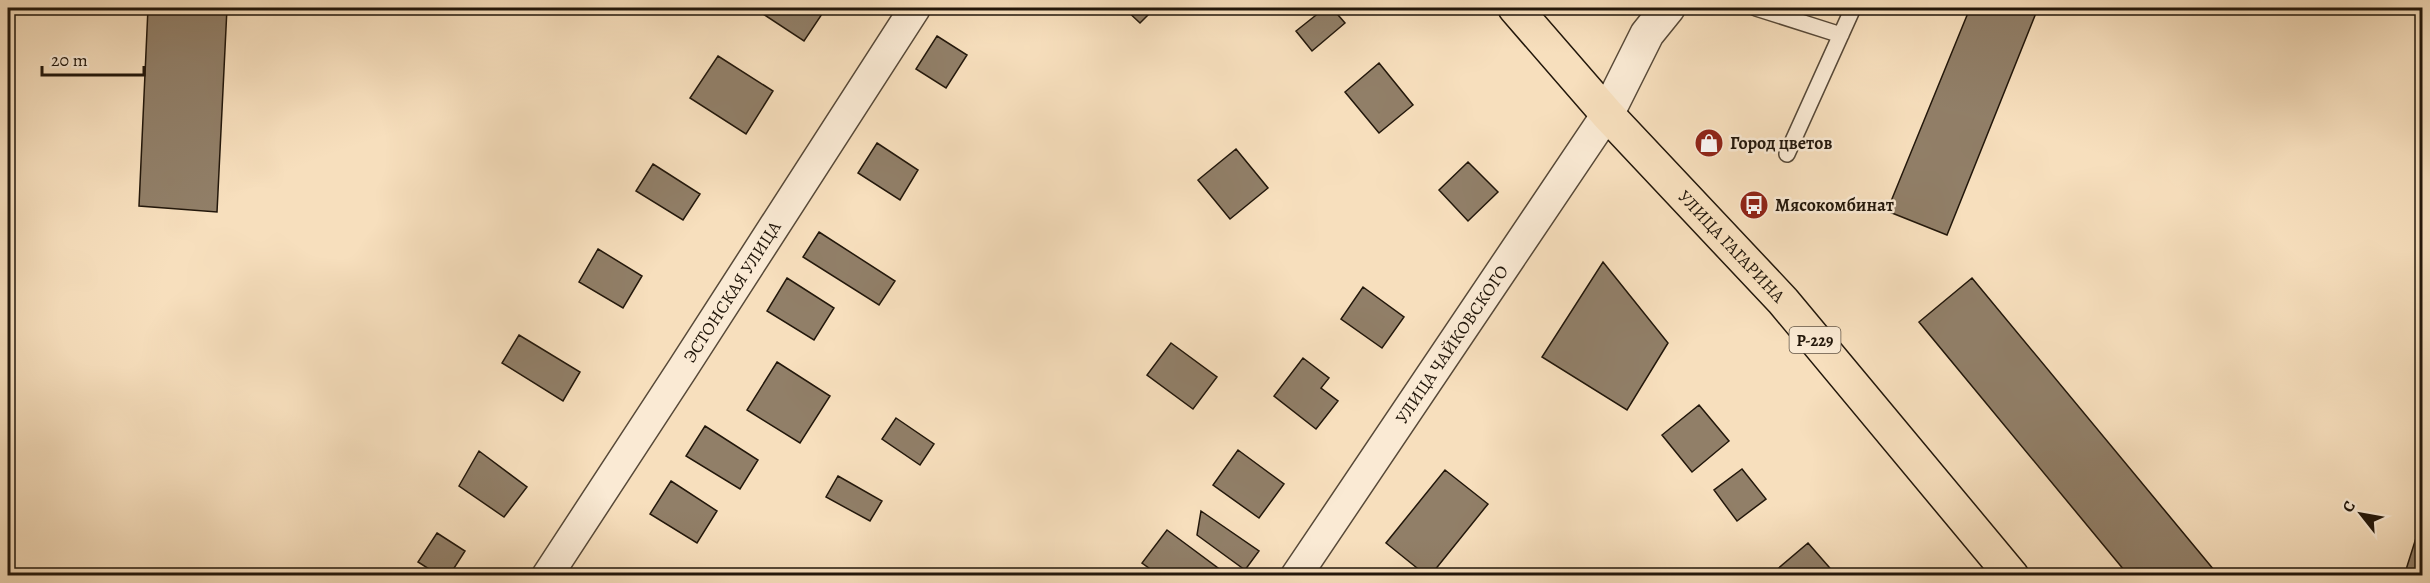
<svg xmlns="http://www.w3.org/2000/svg" width="2430" height="583" viewBox="0 0 2430 583" font-family="Alegreya,serif">
  <rect width="100%" height="100%" fill="#f7dfbd"/>
  <filter id="stains"><feTurbulence type="fractalNoise" baseFrequency=".00333" numOctaves="4"/><feColorMatrix values="0 0 0 0 .2 0 0 0 0 .09 0 0 0 0 .02 0 0 0 .5 -.17"/></filter>
  <radialGradient id="worn" r=".72"><stop offset=".6" stop-color="#630" stop-opacity="0"/><stop offset="1" stop-color="#630" stop-opacity=".3"/></radialGradient>
  <path fill="#917f68" stroke="#22170b" stroke-width="1.5" d="M148,8H227L217,212L139,206Z
    M767,8H826L804,41L763,14Z
    M1124,8H1155L1140,23Z
    M1325,8H1332L1345,23L1312,51L1296,31Z
    M1970,8H2038L1947,235L1887,211Z
    M937,36L967,55L946,88L916,69Z
    M718,56L773,91L746,134L690,98Z
    M1379,63L1413,105L1379,133L1345,92Z
    M877,143L918,170L900,200L858,173Z
    M1236,149L1268,188L1230,219L1198,180Z
    M1468,162L1498,192L1468,221L1439,190Z
    M653,164L700,194L683,220L636,191Z
    M819,232L895,281L879,305L803,257Z
    M598,249L642,276L623,308L579,282Z
    M1603,262L1668,343L1627,410L1542,357Z
    M787,278L834,308L814,340L767,311Z
    M1972,278L2219,576H2129L1919,322Z
    M1363,287L1404,317L1382,348L1341,319Z
    M519,335L580,372L563,401L502,363Z
    M1171,343L1217,377L1193,409L1147,375Z
    M1303,358L1329,378L1321,388L1338,401L1316,429L1274,396Z
    M777,362L830,396L800,443L747,410Z
    M1699,405L1729,441L1692,472L1662,435Z
    M896,418L934,444L920,465L882,439Z
    M705,426L758,460L740,489L686,456Z
    M1238,450L1284,484L1259,518L1213,485Z
    M479,451L527,487L504,517L459,486Z
    M1742,469L1766,499L1737,521L1714,490Z
    M1445,470L1488,504L1430,576H1427L1386,543Z
    M838,476L882,501L870,521L826,497Z
    M671,481L717,511L697,543L650,514Z
    M1201,511L1259,551L1245,570L1197,535Z
    M2422,519V576H2404Z
    M1167,530L1218,568L1213,576H1160L1142,563Z
    M437,533L465,551L449,576H440L418,562Z
    M1808,543L1836,575L1777,576L1774,572Z"/>
  <g fill="none" stroke-linecap="round" stroke-linejoin="round">
    <g stroke="#574938" stroke-width="18">
      <path id="service" d="M1756,8L1841,35
        M1787,154L1853,8"/>
    </g>
    <g stroke="#574938" stroke-width="33">
      <g id="minor">
        <path id="s1" d="M547,576L683,368L915,8"/>
        <path id="s2" d="M1296,576L1607,114"/>
      </g>
    </g>
    <g stroke="#574938" stroke-width="36">
      <path id="tertiary" d="M1607,114L1647,34L1668,8"/>
    </g>
    <g stroke="#22170b" stroke-width="36">
      <g id="primary">
        <path id="s3" d="M1515,8L1607,114L1783,301L2012,576"/>
      </g>
    </g>
    <use href="#service" stroke="#faead4" stroke-width="15"/>
    <use href="#minor" stroke="#faead4" stroke-width="30"/>
    <use href="#tertiary" stroke="#faead4" stroke-width="33"/>
    <use href="#primary" stroke="#f7dfbd" stroke-width="33"/>
  </g>
  <defs>
    <g id="shop-disc" transform="scale(1.5)"><circle r="9.5" fill="#8f2418" stroke="#faead4"/><path d="M-5-2.5h2.3a2.7 3.5 0 0 1 5.4 0H5L5.5 6h-11ZM-1.5-2.5h3a1.5 2.3 0 0 0-3 0Z" fill="#fff"/></g>
    <g id="bus-disc" transform="scale(1.5)"><circle r="9.5" fill="#8f2418" stroke="#faead4"/><path d="M-5-6H5V4H4V6H2V4H-2V6H-4V4H-5ZM-3.5-4V0h7V-4ZM-3.5 1.2v1.5H-2V1.2ZM2 1.2v1.5H3.5V1.2Z" fill="#fff"/></g>
  </defs>
  <g fill-rule="evenodd">
    <use href="#shop-disc" x="1709" y="143"/>
    <use href="#bus-disc" x="1754" y="205"/>
  </g>
  <g text-anchor="middle" stroke-width="5" stroke-linejoin="round" paint-order="stroke">
    <rect fill="#faead4" stroke="#635647" stroke-width="1.5" x="1789.5" y="327" width="51" height="26" rx="4.5"/>
    <g font-size="16" font-weight="bold" fill="#22170b">
      <text x="1815" y="346">Р-229</text>
    </g>
    <g font-size="18" font-weight="bold" fill="#22170b" stroke="#faead4" text-anchor="start">
      <text x="1730" y="149">Город цветов</text>
      <text x="1775" y="211">Мясокомбинат</text>
    </g>
    <g font-size="18" fill="#22170b" stroke="#faead4">
      <text dy="6" stroke="none"><textPath href="#s3" startOffset="322">УЛИЦА ГАГАРИНА</textPath></text>
      <text dy="6" stroke="none"><textPath href="#s1" startOffset="339">ЭСТОНСКАЯ УЛИЦА</textPath></text>
      <text dy="6" stroke="none"><textPath href="#s2" startOffset="279">УЛИЦА ЧАЙКОВСКОГО</textPath></text>
    </g>
  </g>
  <rect width="2430" height="583" fill="none" stroke="#f7dfbd" stroke-width="30"/>
  <rect x="9" y="9" width="2412" height="565" fill="none" stroke="#22170b" stroke-width="3"/>
  <rect x="15" y="15" width="2400" height="553" fill="none" stroke="#22170b" stroke-width="1.5"/>
  <g transform="translate(2361 514) rotate(301)" stroke="#faead4" stroke-width="4.5" paint-order="stroke">
  <path d="M0-4.5L10 22L0 15L-10 22Z" fill="#22170b"/>
  <text y="-9" font-size="16" font-weight="bold" text-anchor="middle" fill="#22170b">С</text>
  </g>
  <path d="M42 66v9h102v-9" fill="none" stroke="#22170b" stroke-width="3"/>
  <text x="51" y="66" font-size="18" fill="#22170b" stroke="#faead4" stroke-width="4.5" paint-order="stroke">20 m</text>
  <rect width="100%" height="100%" filter="url(#stains)"/>
  <rect width="100%" height="100%" fill="url(#worn)"/>
</svg>
